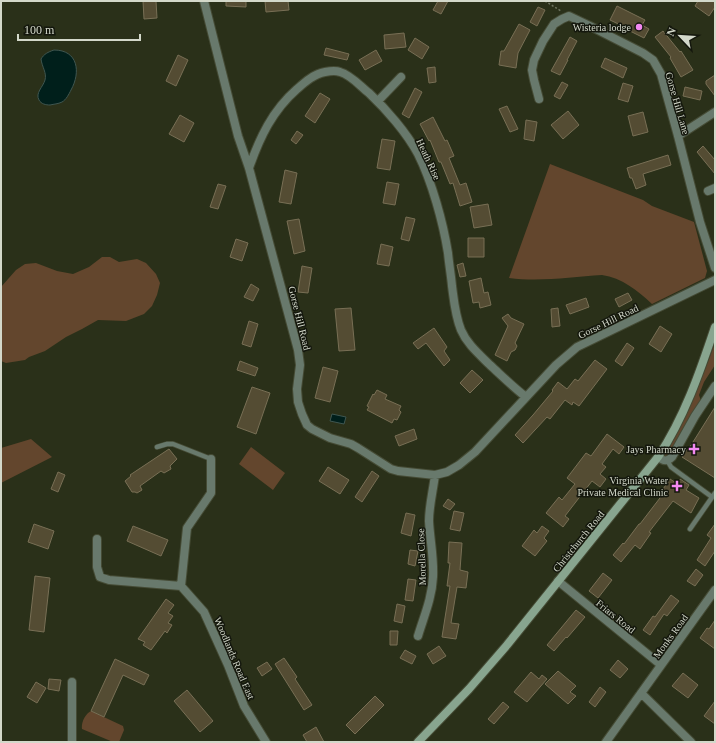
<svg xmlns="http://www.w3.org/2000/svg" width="716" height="743" viewBox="0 0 716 743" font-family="'Times New Roman',serif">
  <rect width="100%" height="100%" fill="#2a3019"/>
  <path fill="#63462d" d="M550,164L643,200L652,206L694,222L707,271L705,278L652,304C637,290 622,278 602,275C572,277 540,282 509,278Z
    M102,257H110L119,262L137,259L146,263L156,274L160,283L157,295L152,306L144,314L126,321L98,320L82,329L66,337L45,351L29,357L25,360L6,363L1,361V287L16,270L25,264L36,263L57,271L73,274L89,267Z
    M715,343V365L704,382L699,395L701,401L667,456H665V454C684,419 701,382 715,343Z
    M31,439L52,457L1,483V448Z
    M251,447L285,473L273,490L239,464Z
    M91,711L123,726L124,730L119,742H113L82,729C81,723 85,714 91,711Z"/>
  <path fill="#001f1b" stroke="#3f5650" d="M54,50C78,50 81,72 71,90C69,94 66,100 62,102C58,104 54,104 50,105C46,105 41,104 39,100C35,93 43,87 45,80C47,73 42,67 41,59C44,54 48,52 54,50Z
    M332,414L346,417L344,424L330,421Z"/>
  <path fill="#544c33" stroke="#786f55" d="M143,1H156L157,18L144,19Z
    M226,1H246V7L226,6Z
    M265,1H288L289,10L266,12Z
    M438,1H448L441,14L433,10Z
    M698,1H715V7L709,16L695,6Z
    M617,6L645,20L642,25L649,29L644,38L630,31L631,30L610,20Z
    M538,7L545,10L537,26L530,22Z
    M519,24L530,30L518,53L516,68L499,65L501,51H504Z
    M663,31L680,52L681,51L693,70L681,77L670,58L671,57L655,37Z
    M404,33L406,47L385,49L384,35Z
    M570,37L577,41L567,60H568L560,75L551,71Z
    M415,38L429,47L422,59L408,50Z
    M326,48L349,54L347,60L324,55Z
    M376,50L382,61L365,70L359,60Z
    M178,55L188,60L176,86L166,81Z
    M605,58L627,68L623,78L601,67Z
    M435,67L436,82L429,83L427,68Z
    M715,75V96L706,84V81Z
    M562,82L568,85L560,99L554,96Z
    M623,83L633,86L628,102L618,99Z
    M685,87L702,91L700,100L683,96Z
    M415,88L422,92L409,118L402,114Z
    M320,93L330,99L315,123L305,116Z
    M507,106L518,129L510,132L499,109Z
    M568,111L579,125L563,139L551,125Z
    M643,112L648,132L633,136L628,116Z
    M180,115L194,123L184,142L169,134Z
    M433,117L445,141L447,140L454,156L449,158L460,185L466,183L472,202L460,206L453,183L450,184L441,162H439L430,140L429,141L420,124Z
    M526,120L537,122L534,141L524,139Z
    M297,131L303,135L296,144L291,140Z
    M382,139L395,141L390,170L377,168Z
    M703,146L715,160V174L697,152Z
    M668,155L671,165L643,174L646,185L636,189L632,178H630L627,168Z
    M285,170L297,173L291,204L279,202Z
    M387,182L399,184L395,205L383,203Z
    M218,184L226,186L218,209L210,207Z
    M488,204L492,225L474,228L470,207Z
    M406,217L415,219L409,241L401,239Z
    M299,219L305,251L294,254L287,221Z
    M468,238H484V257H468Z
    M236,239L248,243L242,261L230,257Z
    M381,244L393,247L389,266L377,264Z
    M463,263L466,276L460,277L457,265Z
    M302,266L312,268L308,293L298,292Z
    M481,278L484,293L488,292L491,305L480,308L479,302L473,303L469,281Z
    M251,284L259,289L253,301L244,297Z
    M628,293L632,300L619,307L615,299Z
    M586,298L589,307L570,314L566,305Z
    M351,308L355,350L339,351L335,309Z
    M558,308L560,326L552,327L551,309Z
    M508,314L511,318L524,324L515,343L517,346L515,350L511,352L507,361L495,355L508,326L502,318Z
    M249,321L258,324L251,347L242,344Z
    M660,326L672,334L661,352L649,344Z
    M434,328L447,347L444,351L450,360L444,366L426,343L418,349L413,343Z
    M627,343L634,348L622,366L615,361Z
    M595,360L607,369L579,406L573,402L572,405L565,400L550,419L547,417L523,443L515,435L533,415L553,391L552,390L558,382L567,389L575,379L578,381Z
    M240,361L258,368L255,376L237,370Z
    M323,367L338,371L330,402L315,398Z
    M472,370L483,380L470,393L460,383Z
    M252,387L270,393L256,434L237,427Z
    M377,390L387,395L385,399L401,406L399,410L401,412L397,420L394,419L392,423L367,410L369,407L367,406L373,394L374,395Z
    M715,407V478L682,457L687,449L688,450Z
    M414,429L417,439L399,446L395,436Z
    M607,434L624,447L619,454L613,449L602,464L606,467L600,474L606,479L600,487L592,481L565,516L569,519L563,527L546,513L559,497L562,500L575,484L567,478L586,453L591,456Z
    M169,449L177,459L170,466L171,469L164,473L161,471L140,486L142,490L137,493L135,492H132L125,481L131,476L130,475Z
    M328,467L349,480L340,494L319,481Z
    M372,471L379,476L362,502L355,497Z
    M58,472L65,475L58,492L51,489Z
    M670,479L676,483L680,479L689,485L686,490L699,498L691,513L673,501L649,532L651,533L640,549L635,545L621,562L613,555L623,543L624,544L639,524H640L663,494L661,492Z
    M448,499L455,504L450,510L443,506Z
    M454,511L464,513L460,531L450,529Z
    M406,513L415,515L411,536L401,533Z
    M34,524L54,531L48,549L28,542Z
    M715,524V551L705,566L697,560L711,538L707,535Z
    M133,526L168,540L161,556L127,541Z
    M542,526L549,531L544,538L547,541L535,556L522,546L534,530L537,533Z
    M449,542L462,543L460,570L468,572L466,588L457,587L451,623L459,624L456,639L442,637L450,586H447L450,563H448Z
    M410,550L418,551L415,566L408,564Z
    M696,569L703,575L695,586L687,581Z
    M603,573L612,580L598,598L589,591Z
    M35,576L50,578L44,632L29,630Z
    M408,579L416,580L413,601L405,600Z
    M671,595L679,601L667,616L664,614L650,635L643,630L653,616L655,617Z
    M166,599L174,605L168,613L173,616L168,623L172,625L167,633L165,631L151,650L143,645L145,642L138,639Z
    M397,604L405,606L402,623L394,621Z
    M576,610L585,617L567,638L566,637L554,651L547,645Z
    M715,620V649L700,638L707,628L709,629Z
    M390,631H398L397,645H390Z
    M439,646L446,656L433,664L427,654Z
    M405,650L416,656L412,664L400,658Z
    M284,658L297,677L295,679L312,705L304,710L275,664Z
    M115,659L149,675L144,685L123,675L104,717L91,711Z
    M618,660L628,669L620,678L610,670Z
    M267,662L272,669L262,676L257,668Z
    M558,671L576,686L570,692L576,696L568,704L545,684Z
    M531,672L539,679L542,675L547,679L527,702L514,692Z
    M683,673L698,685L688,698L672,686Z
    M49,679L61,680L59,691L48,689Z
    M36,682L46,688L37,703L27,697Z
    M600,687L606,692L595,707L589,702Z
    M187,690L213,721L200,732L174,701Z
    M375,696L384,705L355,734L346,725Z
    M715,701V724L704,716Z
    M503,702L509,707L494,724L488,719Z
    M316,727L324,742H307L303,735Z"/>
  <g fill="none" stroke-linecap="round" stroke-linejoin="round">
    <g stroke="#454b35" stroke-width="6">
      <path id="service" d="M157,447L167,444H173L211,459
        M667,460L671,467L712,497
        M690,529L715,493"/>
    </g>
    <g stroke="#454b35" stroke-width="10">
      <path id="minor" d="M204,1L238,136L249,168L298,350L300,365L297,389L298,402L302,414L307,425L312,429L330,438L351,444L358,448L391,469L398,471L435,475L447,472L459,465L475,452L556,365L577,347L715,280
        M539,99L534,80L532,70L534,60L543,41L554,24L562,19L569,16L590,26L643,53L653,60L661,74L678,136L700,222L715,268
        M378,101L401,77
        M678,136L715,112
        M249,168C260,137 272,111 297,89C305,82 314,74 325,72C330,71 335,70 340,72C351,75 360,86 369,93C386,109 407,133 418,154C432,182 443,222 448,253C449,264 451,275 452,286C454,301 455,315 461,330C467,344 479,354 490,365C502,376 513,387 526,397
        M708,191L715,188
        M658,457C663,461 667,462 672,457L695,416L715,386
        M97,539V567L100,577L109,580L181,586L204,612L228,665L244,706L266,742
        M558,581L661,665
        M181,586L187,528L211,493V459
        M418,636C424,616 432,598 433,577C434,558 430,540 429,521C429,506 433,491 435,475
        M72,682V742
        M641,693L691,742
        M606,742L715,590"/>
    </g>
    <g stroke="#454b35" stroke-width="10">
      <path id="secondary" d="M418,742L469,689L507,645L658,457C684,418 700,372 715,327"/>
    </g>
    <path stroke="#6f7561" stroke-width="1.5" stroke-dasharray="2 2" stroke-linecap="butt" d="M545,1L561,11"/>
    <use href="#service" stroke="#68796c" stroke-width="4.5"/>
    <use href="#minor" stroke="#68796c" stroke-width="8"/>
    <use href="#secondary" stroke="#88a58f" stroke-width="8"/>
  </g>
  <g fill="#f389f1" stroke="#14170d" stroke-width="1.5">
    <circle cx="639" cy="27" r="4"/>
    <path d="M692 443h4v4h4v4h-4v4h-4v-4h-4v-4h4z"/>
    <path d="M675 480h4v4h4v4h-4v4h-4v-4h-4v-4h4z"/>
  </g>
  <g text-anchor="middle" stroke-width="3" stroke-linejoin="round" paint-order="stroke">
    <g font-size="10" fill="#d3d8ca" stroke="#14170d" text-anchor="end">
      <text x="631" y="31">Wisteria lodge</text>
      <text x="686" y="453">Jays Pharmacy</text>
      <text x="668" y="484">Virginia Water<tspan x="668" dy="12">Private Medical Clinic</tspan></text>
    </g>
    <g font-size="10" fill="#d3d8ca" stroke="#14170d">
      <text transform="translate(678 103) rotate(74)" y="4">Gorse Hill Lane</text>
      <text transform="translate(429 159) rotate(65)" y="4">Heath Rise</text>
      <text transform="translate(300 318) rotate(76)" y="4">Gorse Hill Road</text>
      <text transform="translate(608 321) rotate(-26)" y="4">Gorse Hill Road</text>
      <text transform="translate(578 541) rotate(-51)" y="4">Christchurch Road</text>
      <text transform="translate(421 557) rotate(-92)" y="4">Morella Close</text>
      <text transform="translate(616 616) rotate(39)" y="4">Friars Road</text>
      <text transform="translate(670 636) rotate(-54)" y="4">Monks Road</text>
      <text transform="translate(235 658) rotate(67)" y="4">Woodlands Road East</text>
    </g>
  </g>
  <rect width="716" height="743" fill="none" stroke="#d3d8ca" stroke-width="4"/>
  <g transform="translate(680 36) rotate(295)" stroke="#14170d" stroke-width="3" paint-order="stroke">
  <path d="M0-3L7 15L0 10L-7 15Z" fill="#d3d8ca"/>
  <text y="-6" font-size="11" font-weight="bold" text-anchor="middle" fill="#d3d8ca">N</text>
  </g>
  <path d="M18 34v6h122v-6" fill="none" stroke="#d3d8ca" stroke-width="2"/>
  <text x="24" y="34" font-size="12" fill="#d3d8ca" stroke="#14170d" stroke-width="3" paint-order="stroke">100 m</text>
</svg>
